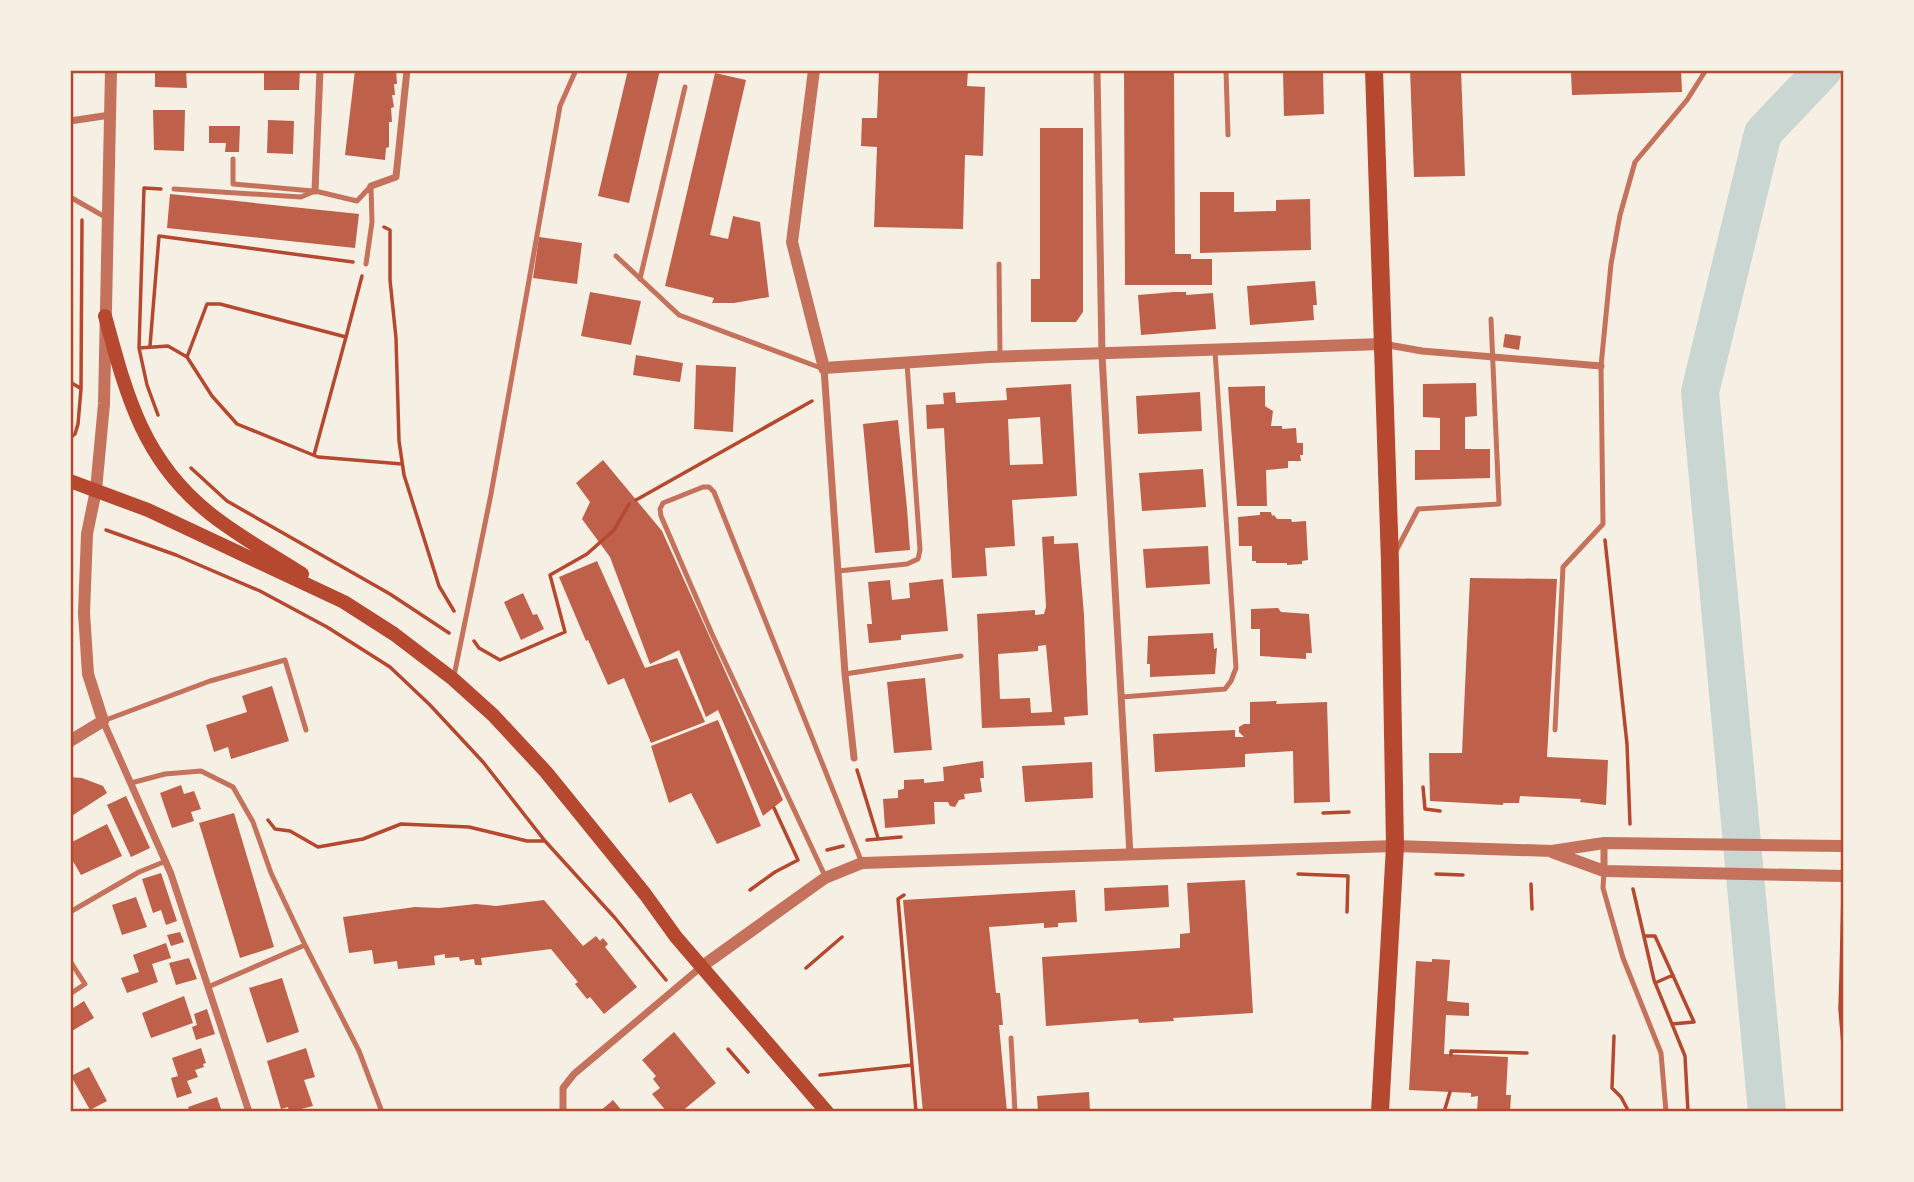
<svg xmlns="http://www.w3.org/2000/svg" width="1914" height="1182" viewBox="0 0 1914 1182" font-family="'Sofia Sans Condensed',sans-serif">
  <rect width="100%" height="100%" fill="#f6efe4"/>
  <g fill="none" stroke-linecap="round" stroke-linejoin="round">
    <path stroke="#c9d6d2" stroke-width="38" d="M1767,1112L1700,392L1763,133L1823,70"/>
  </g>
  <path fill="#bf614a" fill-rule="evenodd" d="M155,70H186L187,88L155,87Z
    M264,70H300L299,90H264Z
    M355,70H396L397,84H394L395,95H392L394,107L391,108L392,122H389V147L386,148L385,160L345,155Z
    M628,70H660L629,203L598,196Z
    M879,70H968L967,86L985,87L983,156L965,155L963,229L874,227L877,147L861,146L862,118H877Z
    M1124,70H1174L1175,254H1191V259H1212V285H1125Z
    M1283,70H1323L1324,114L1284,116Z
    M1410,70H1461L1465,176L1414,177Z
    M1641,70H1681L1682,92L1572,95L1571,72Z
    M715,73L746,80L710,235L728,239L733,216L760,222L769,297L734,303H712L714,298L665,286Z
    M153,110H185L184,151L154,150Z
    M268,120L294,121L293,154L267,153Z
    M209,126H240L239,152H225L226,143H209Z
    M1040,128H1083V312L1076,322H1031V279H1040Z
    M1200,192H1234V212L1276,211V200L1310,199L1311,250L1200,253Z
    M170,194L359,214L355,248L167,228Z
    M539,237L582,243L577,284L533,278Z
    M1315,281L1317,305H1313L1314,320L1250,325L1247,286Z
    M590,292L641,301L631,345L581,336Z
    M1174,292H1186V295L1213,293L1216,329L1141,335L1138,295Z
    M1505,334L1521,336L1519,350L1503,347Z
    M636,355L683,363L680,382L633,375Z
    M696,365L736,367L733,432L694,429Z
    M1476,383L1477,416L1465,417V449H1490V478L1415,480V450H1440V418L1423,417V384Z
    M1071,384L1077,496L1012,500L1015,546L985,548L987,576L952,578L944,428L927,429L926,405L944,404L943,393L955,392L956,403L1007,400L1006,388ZM1040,417L1043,464L1010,465L1008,419Z
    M1265,386V406L1273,411L1271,426H1282V429L1296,428L1297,443H1303V455H1300L1301,461H1288V468L1266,470L1267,506H1237L1228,387Z
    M1200,392L1202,431L1138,434L1136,396Z
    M898,420L907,508L910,550L875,553L863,424Z
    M603,460L662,531L783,800L763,816L718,710L706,717L679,650L650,664L610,557L582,519L590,502L576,483Z
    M1203,469L1206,507L1142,511L1139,473Z
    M1260,512H1271L1272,516L1274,515L1277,519H1291L1292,522L1306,521L1308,560L1302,561V564L1287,565V563H1256V561H1252V546H1239L1238,517L1260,515Z
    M1054,536V544L1078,543L1084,615L1088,715L1064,717L1065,725L982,728L977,614L1035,610V615L1044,614L1046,607L1042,537ZM1046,645L1052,712L1031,713L1030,698L1000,699L998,654L1038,651V646Z
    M1208,546L1210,584L1146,588L1143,549Z
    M597,561L645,668L677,658L705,722L651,743L624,678L608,685L588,640L586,641L559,577Z
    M1470,578L1557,579L1547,757L1608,760L1606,805L1580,802L1581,799L1520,796L1519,803H1503V805L1430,801L1429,753H1462Z
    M943,579L948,631L901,635V640L869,643L867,624H872L868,582L890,580L892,600L910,598L909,583Z
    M523,593L533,615L537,614L544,629L521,640L504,602Z
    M1278,608L1281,612L1309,614L1312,653H1306V659L1260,656V629H1251V609Z
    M1213,633L1214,649L1217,648L1215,674L1150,677V664H1147L1148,636Z
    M925,678L932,750L894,753L887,682Z
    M272,686L289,741L231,759L228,747L214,752L206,725L247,712L242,696Z
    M1277,701L1276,704L1327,702L1330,802L1294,803L1293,751L1245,754V767L1155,772L1153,734L1235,730V737H1244L1239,732V727L1244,724H1250V702Z
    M718,720L761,826L717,844L691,793L669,803L651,746Z
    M983,761L984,778H980L982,792L964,794L965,799L959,800L955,807L950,806L948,802H934L935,824L885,828L883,799L898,798V790L904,789V780L924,779V783L944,781L943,767Z
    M1092,762L1093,798L1025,802L1022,766Z
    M70,777L82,778L103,786L107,793L70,817Z
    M181,785L184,794L194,791L201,809L191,812L194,821L172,828L160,793Z
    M126,796L150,848L131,857L107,805Z
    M234,813L274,947L240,958L199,823Z
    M107,824L122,856L81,875L70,856V843Z
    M161,873L177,921L166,925L161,910L153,913L142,879Z
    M1245,880L1253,1013L1173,1018L1174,1021L1139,1023L1138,1019L1046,1026L1042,957L1180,948V934L1190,933L1187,883Z
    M1168,885L1169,907L1105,911L1104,888Z
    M1075,890L1077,922L1058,923V927L1044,928V923L989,927L996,993H1000L1003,1025H999L1007,1112H923L903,900Z
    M136,897L147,927L122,935L112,905Z
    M544,900L583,946L596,936L600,941L603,938L608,944L605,947L637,987L604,1014L590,997L587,999L575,984L578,982L551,949L481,958L482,965H475L474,959L460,961L459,957L445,958V954L434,956L435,965L398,969L397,961L374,964L372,950L349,953L343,917L415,907L439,908L476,904L496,906Z
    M180,932L184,942L171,946L167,935Z
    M166,943L171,958L152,964L158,982L127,993L121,978L139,972L133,955Z
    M189,958L197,979L176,985L169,963Z
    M1432,959L1450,960L1447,1001L1469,1003V1016L1446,1015L1444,1054L1508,1057L1506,1095H1511L1510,1112H1477L1478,1096L1471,1097V1093L1409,1090L1416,961L1432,962Z
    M282,978L299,1032L267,1043L249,988Z
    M184,996L193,1023L151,1038L142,1013Z
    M84,1001L94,1018L70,1032V1010Z
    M207,1009L215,1034L196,1040L192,1027L197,1025L194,1014Z
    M674,1032L716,1083L681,1112H667L652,1094L660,1088L653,1079L656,1076L642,1060Z
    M201,1048L206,1063L203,1064L204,1067L195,1070L198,1077L187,1081L192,1093L177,1098L171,1078L178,1076L172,1058Z
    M306,1048L315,1077L304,1080L313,1106L289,1112L288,1107L281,1109L267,1061Z
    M89,1067L107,1101L90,1110L71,1076Z
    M1089,1092L1090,1112H1038L1037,1096Z
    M217,1097L222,1112H190L188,1107Z
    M613,1100L623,1112H599Z"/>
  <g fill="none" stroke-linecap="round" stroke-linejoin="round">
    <path stroke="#b5482f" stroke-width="3.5" d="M384,227L390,230V280L396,338L399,441L404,475L439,586L454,611
      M346,337L362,276
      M150,346L159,236L353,262
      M139,348L168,346L187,357L212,396L237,424L318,457L402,464
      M187,357L207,304H220L346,337L314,455
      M70,382L80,388
      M158,415L147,385L139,348L144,188L161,189
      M70,438L75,434L78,424L81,389L82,220
      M191,468L227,501L390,594L449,633
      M636,500L812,401
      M106,530L176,555L260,591L327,627L390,667L430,705L483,762L545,841L615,918L666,980
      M1605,540L1627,744L1630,824
      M474,641L479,648L500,660L565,632L550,575L587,554L614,530L629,504
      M857,770L878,838
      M1423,787L1425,809L1440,811
      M1323,813L1349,812
      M268,820L275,829L290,831L318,847L363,839L401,824L469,827L527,841H544
      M867,840L901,837
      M827,850L843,846
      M1298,874L1348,876L1347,912
      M1436,874L1463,875
      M1531,884L1532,909
      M1633,889L1654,980L1685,1056L1688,1112
      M750,890L775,872L798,860L774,808
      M1843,892L1841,977H1844
      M904,895L898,899L916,1112
      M1644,936H1655L1694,1022L1672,1024
      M806,968L842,937
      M1841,977L1840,1009L1844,1056
      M1655,983L1673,975
      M1614,1036L1612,1088L1621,1097L1629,1112
      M728,1049L748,1072
      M1451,1055V1051L1527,1053
      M820,1075L912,1065
      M1444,1112L1450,1092"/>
    <path stroke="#c5725c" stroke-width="5" d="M1226,70L1228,135
      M233,159V184L313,191
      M174,189L301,197L315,191L357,201L371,186L372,222L366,264
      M70,197L107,218
      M616,256L679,315L821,368
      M999,264L1000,355
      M640,279L685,87
      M1396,551L1418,509L1499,504L1491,319
      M838,571L907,564L918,559L920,550L907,363
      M845,674L961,656
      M454,676L491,494L560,106L576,70
      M1122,697L1225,689L1231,681L1236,668L1215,351
      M103,721L210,681L285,660L306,730
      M1555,730L1563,567L1603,524L1601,366L1611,264L1620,215L1635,162L1687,100L1706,70
      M131,783L165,774L201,771L233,787L253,822L271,873L305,945L208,987
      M1604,871L1603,888L1623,958L1661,1053L1666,1112
      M825,876L712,634L661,516L660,509L663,503L703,487H709L714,492L862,863
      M70,912L139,872L166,861
      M305,945L359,1051L382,1112
      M70,961L85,984L70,994
      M1011,1038L1015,1112"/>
    <path stroke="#c5725c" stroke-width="7" d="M1097,70L1102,355L1130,855
      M70,121L110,115
      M371,186L396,177L407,70
      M315,191L320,70
      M1383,344L1422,351L1601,366
      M824,368L845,674L854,758
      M103,721L171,874L249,1112
      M1604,843V871
      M563,1112V1088L574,1074L701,967"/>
    <path stroke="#c5725c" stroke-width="12" d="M814,70L792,242L824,368L989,357L1382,344
      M70,741L103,721L88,674L84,613L87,534L96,490L104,404L111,70
      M1552,852L1604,871L1844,876
      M701,967L825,878L862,863L1395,846L1552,851L1604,843L1844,846"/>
    <path stroke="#b5482f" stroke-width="14" d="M105,316C126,393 142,459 208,512C236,535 271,554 302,574
      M70,481L148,510L344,602L394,634L453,679L493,715L546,772L645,894L676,937L827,1112"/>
    <path stroke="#b5482f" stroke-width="18" d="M1374,70L1390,563L1395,846L1380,1112"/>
  </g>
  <rect width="1914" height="1182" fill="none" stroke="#f6efe4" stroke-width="144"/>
  <rect x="72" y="72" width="1770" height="1038" fill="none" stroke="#b5482f" stroke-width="2.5"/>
</svg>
